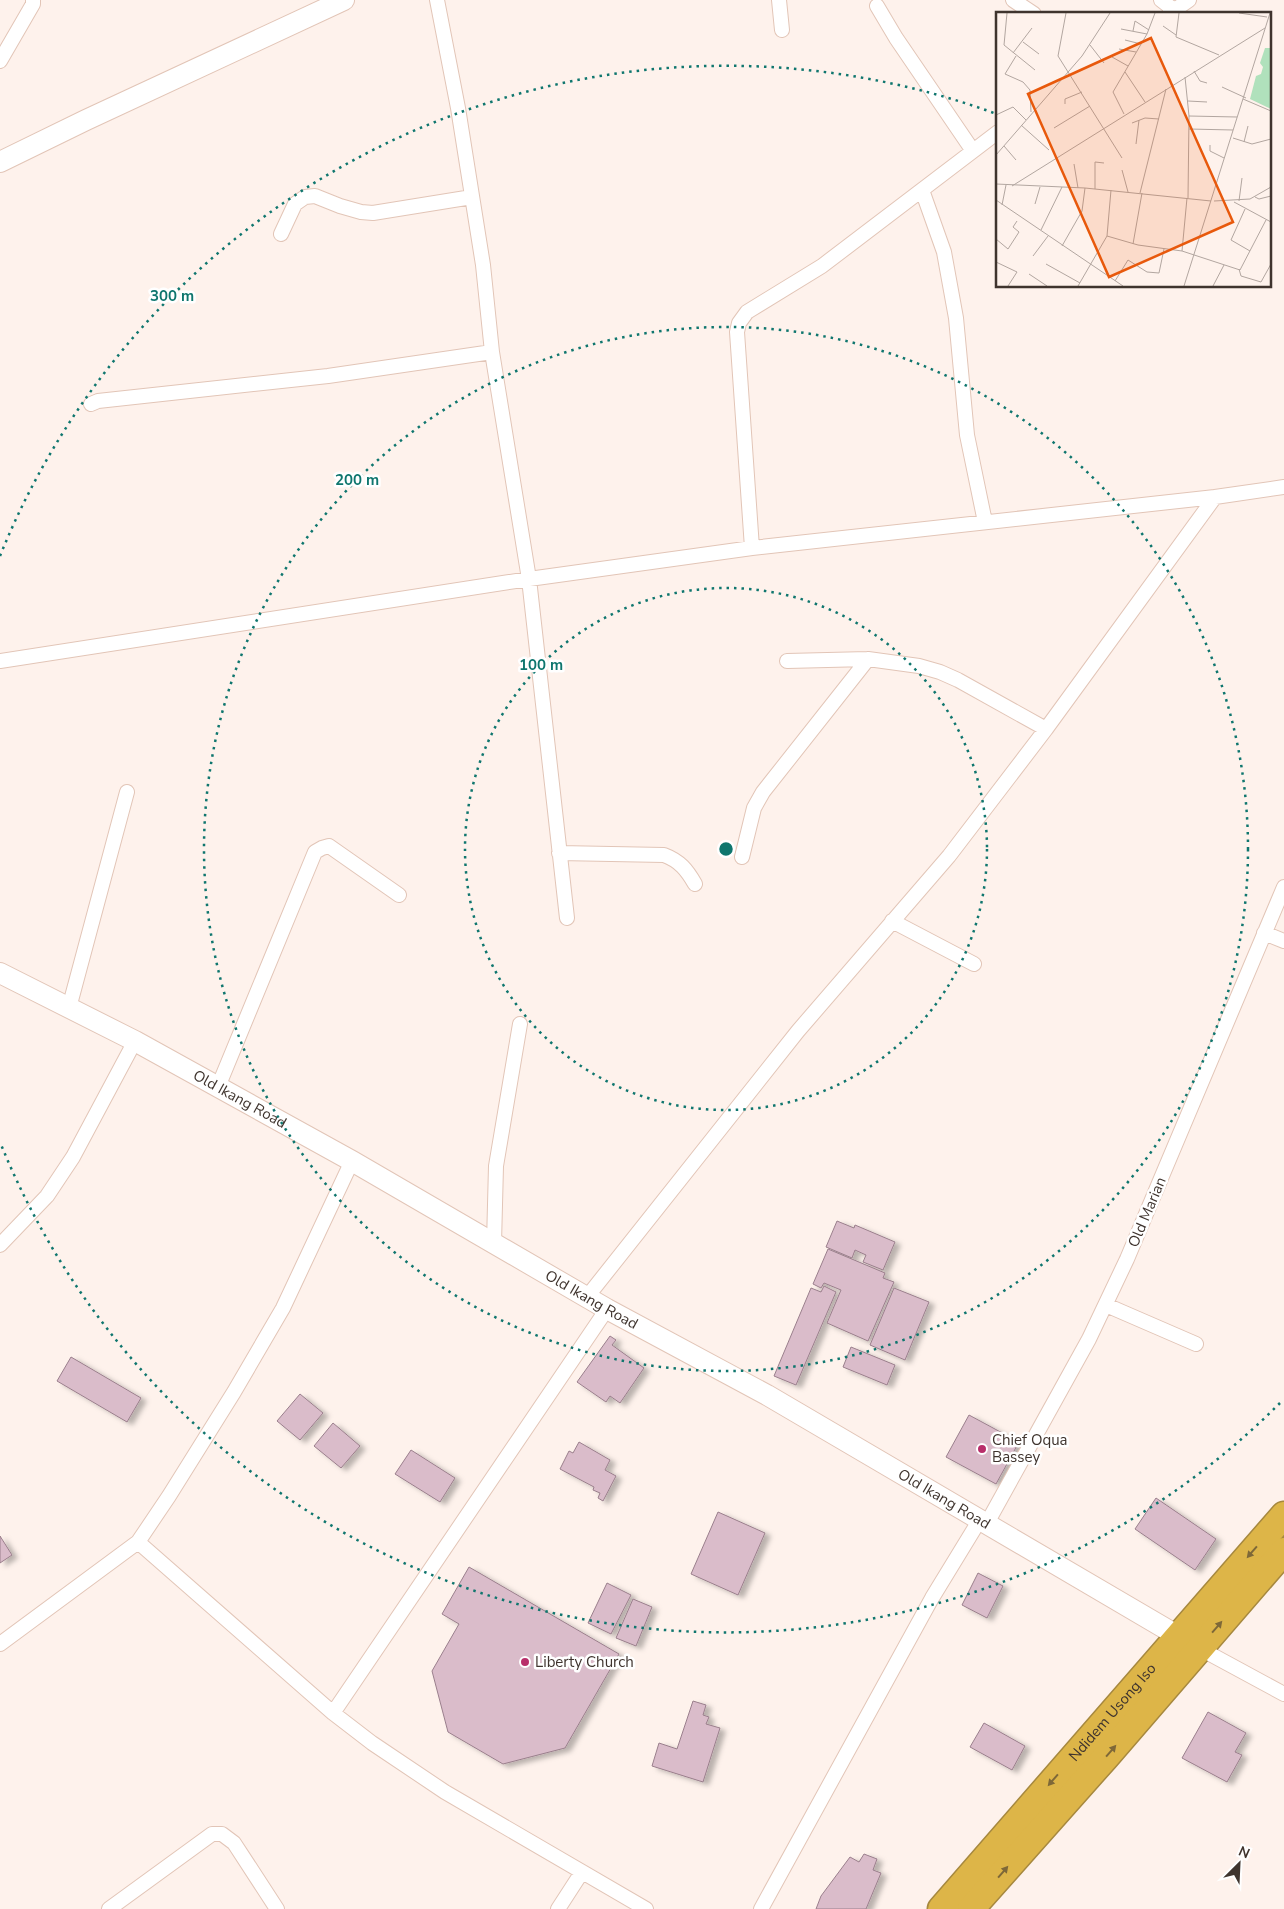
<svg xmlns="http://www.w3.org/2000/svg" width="1284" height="1909" viewBox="0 0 1284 1909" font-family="'Nunito Sans',sans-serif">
  <defs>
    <filter id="shadow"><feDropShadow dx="5.5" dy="3" stdDeviation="2.5" flood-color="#0004"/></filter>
  </defs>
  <rect width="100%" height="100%" fill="#fef2ec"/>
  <path fill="#dabcca" stroke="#9a7f8c" filter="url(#shadow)" d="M837,1221L854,1228L855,1225L895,1242L883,1270L863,1262L866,1255L855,1250L852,1258L826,1247Z
    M828,1249L885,1273L883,1278L894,1282L868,1341L827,1323L841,1290L824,1283L821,1288L813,1284Z
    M824,1286L836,1292L796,1385L774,1376L811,1288L821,1292Z
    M894,1288L929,1302L905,1360L870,1345Z
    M610,1336L616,1340L612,1345L644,1368L620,1403L610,1396L606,1402L577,1382Z
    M851,1347L895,1365L887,1385L843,1367Z
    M71,1357L141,1398L127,1422L57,1381Z
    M300,1394L323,1413L300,1440L277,1421Z
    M969,1415L1019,1442L996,1484L946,1457Z
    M333,1423L360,1446L341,1468L314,1446Z
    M579,1442L610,1460L605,1470L616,1476L603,1501L598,1498L600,1493L593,1490L594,1487L560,1469L569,1451L573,1453Z
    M411,1450L455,1478L440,1502L395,1474Z
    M1156,1498L1216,1539L1195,1570L1135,1529Z
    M718,1512L765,1533L738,1595L691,1574Z
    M0,1536L12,1555L0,1563Z
    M469,1567L619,1654L565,1748L503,1764L448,1732L432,1671L459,1624L442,1614Z
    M978,1573L1003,1586L987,1618L962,1605Z
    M607,1583L631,1595L611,1634L588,1623Z
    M633,1599L652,1607L636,1646L616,1638Z
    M693,1701L706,1705L703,1715L709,1717L706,1724L720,1728L703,1782L652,1766L659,1743L677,1749Z
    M1208,1712L1246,1733L1235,1752L1242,1755L1227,1782L1182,1758Z
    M984,1723L1025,1746L1012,1770L970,1747Z
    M864,1854L877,1859L873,1870L881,1873L866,1909H816L821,1896L850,1857L859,1862Z"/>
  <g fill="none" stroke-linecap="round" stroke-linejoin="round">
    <g stroke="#e2c5b7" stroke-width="16">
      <path id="street" d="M437,0L458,108L483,265L492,352L529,579L567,918
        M779,0L782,30
        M1013,0L1034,14
        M1161,0L1174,10
        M877,6L896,38L973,151
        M1169,14L1189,0
        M0,61L33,4V0
        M922,190L944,252L956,318L967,435L985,522
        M281,234L295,204L305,197L315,196L340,206L361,212L373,213L472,197
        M91,404L98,401L328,376L492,352
        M752,548L737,332L739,323L747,312L822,266L998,132
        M0,661L529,579L752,548L1215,497L1284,487
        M787,661L868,659L919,666L940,672L958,680L1046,729
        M559,853L664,855C680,861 687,870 695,884
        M742,857L754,808L763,792L868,659
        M892,921L974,964
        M1264,933L1284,941
        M69,1008L127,792
        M218,1087L315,852L322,848L329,846L399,895
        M494,1243L496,1166L520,1024
        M0,1245L47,1196L73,1157L135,1041
        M587,1297L798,1031L949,856L1046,729L1215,497
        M1106,1305L1196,1344
        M986,1525L1089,1339L1127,1259L1284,887
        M138,1542L333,1713L372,1743L445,1792L646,1909
        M0,1644L138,1542L169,1496L234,1392L283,1308L352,1161
        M1199,1648L1284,1694
        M333,1713L607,1309
        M109,1909L212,1834H222L234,1843L277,1909
        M558,1909L582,1872
        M761,1909L932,1598L979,1521"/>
    </g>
    <g stroke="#e2c5b7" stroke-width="22">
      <g id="secondary">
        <path d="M0,162L86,120L344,0"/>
        <path id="s1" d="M0,973L135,1041L352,1161L607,1309L767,1395L1178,1636"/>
      </g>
    </g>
    <g stroke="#a6883f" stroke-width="29">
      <g id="highway">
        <path id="s2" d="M941,1909L1284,1515"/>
        <path d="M971,1909L1106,1757L1284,1551"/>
      </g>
    </g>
    <use href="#street" stroke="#fff" stroke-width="14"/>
    <use href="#secondary" stroke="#fff" stroke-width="20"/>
    <use href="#highway" stroke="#ddb548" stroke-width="26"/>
  </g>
  <defs><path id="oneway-solid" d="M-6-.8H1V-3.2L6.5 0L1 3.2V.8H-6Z" transform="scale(1.25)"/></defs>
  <g fill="#7e6838">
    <use href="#oneway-solid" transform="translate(1252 1552) rotate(131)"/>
    <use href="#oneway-solid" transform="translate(1217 1627) rotate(-49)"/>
    <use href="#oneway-solid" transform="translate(1111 1751) rotate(-49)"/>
    <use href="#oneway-solid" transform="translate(1053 1780) rotate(131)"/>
    <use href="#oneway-solid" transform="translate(1003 1872) rotate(-49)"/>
  </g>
  <g fill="none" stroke="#0f766e" stroke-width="2.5" stroke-dasharray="2.5 5">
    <circle cx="726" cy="849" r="261"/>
    <circle cx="726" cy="849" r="522"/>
    <path d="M1280 1403A783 783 0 0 1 0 1142M0 556A783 783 0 0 1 994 113"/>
  </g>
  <g fill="#b82e6a" stroke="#fff" stroke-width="2">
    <circle cx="982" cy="1449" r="5"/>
    <circle cx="525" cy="1662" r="5"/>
  </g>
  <g text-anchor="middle" stroke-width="5" stroke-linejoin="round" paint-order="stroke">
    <g font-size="15" fill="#3f342e" stroke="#fff">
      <text dy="5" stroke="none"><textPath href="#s1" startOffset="271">Old Ikang Road</textPath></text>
      <text transform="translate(1147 1212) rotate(-67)" y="5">Old Marian</text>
      <text dy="5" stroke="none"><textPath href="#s1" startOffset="676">Old Ikang Road</textPath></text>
      <text dy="5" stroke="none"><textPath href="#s1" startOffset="1081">Old Ikang Road</textPath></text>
      <text dy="5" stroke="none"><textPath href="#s2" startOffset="261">Ndidem Usong Iso</textPath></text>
    </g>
    <g font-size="15" fill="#3f342e" stroke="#fff" text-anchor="start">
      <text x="992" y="1445">Chief Oqua<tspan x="992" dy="17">Bassey</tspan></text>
      <text x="535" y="1667">Liberty Church</text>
    </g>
  </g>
  <g transform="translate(996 12)">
    <rect width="275" height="275" fill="#fef2ec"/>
    <path d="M269,36H275V97L254,87L260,64L265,62L267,55L264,51Z" fill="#b0e1bc"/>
    <path fill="none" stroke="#b2a6a0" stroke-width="1" d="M11,1L8,33L39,58M70,1L62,44L126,146M183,1L180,25L223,43M243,1L271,5M167,14L180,23M125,17L151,22M137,19L139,9L153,18M129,28L145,32M27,30L43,42M94,33L108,51M123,37L140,40M17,41L36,16M20,44L9,62L27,70L34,78L35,100M116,45L132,54M198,59L204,69L211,71M129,60L149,90M189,65L193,104L192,186M226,75L250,86M247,87L275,99M192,89L211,90M69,92V87L86,80M128,102L117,80L151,22L159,1M0,103L17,95L30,108M193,104L241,105M136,111L149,106L163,107M25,113L53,138M58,116L94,94M193,117L237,118M237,126L256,132L275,127M248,130L252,114M140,132L143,108M214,133V139L228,146M8,134L20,148M0,143L86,44L114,1M78,152L82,176M126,158L132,180M0,172L89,176L215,189M16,174L269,16M99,177V150L108,151M144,181L170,77M259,185L263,187L275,184M0,188L127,274M218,189L254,187L275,175M243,189L246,166M238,190L275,210M39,192L44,175M6,193L10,173M249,197L235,228L254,239M45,218L66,175M111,224L142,233L186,239L244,258L270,208M0,227L12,237L23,220L17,215L21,209M137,232L146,181M66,234L86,199L89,176M186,239L191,186M37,244L52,224M0,250L21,260L12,274M50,252L84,271M243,257L245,264L265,270L275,252M33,262L51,274M119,269L132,248L151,260L163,261L168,237M82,274L111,224L115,178M188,274L274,1M217,274L228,253"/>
    <path fill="#e8590c" fill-opacity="0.15" stroke="#e8590c" stroke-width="2.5" d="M155,26L237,210L113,265L32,82Z"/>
    <rect width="275" height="275" fill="none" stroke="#3f342e" stroke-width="2.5"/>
  </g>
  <circle cx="726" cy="849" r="8" fill="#0f766e" stroke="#fff" stroke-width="2.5"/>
  <g font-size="15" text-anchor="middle" font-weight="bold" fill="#0f766e" stroke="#fff" stroke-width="5" stroke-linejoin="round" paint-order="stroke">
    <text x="172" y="301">300 m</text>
    <text x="357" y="485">200 m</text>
    <text x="541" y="670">100 m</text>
  </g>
  <g transform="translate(1239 1864) rotate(24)" stroke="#ffffff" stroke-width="4" paint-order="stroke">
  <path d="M0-4L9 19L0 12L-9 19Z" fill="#3f342e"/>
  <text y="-8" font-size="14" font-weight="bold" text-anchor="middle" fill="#3f342e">N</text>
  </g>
</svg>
